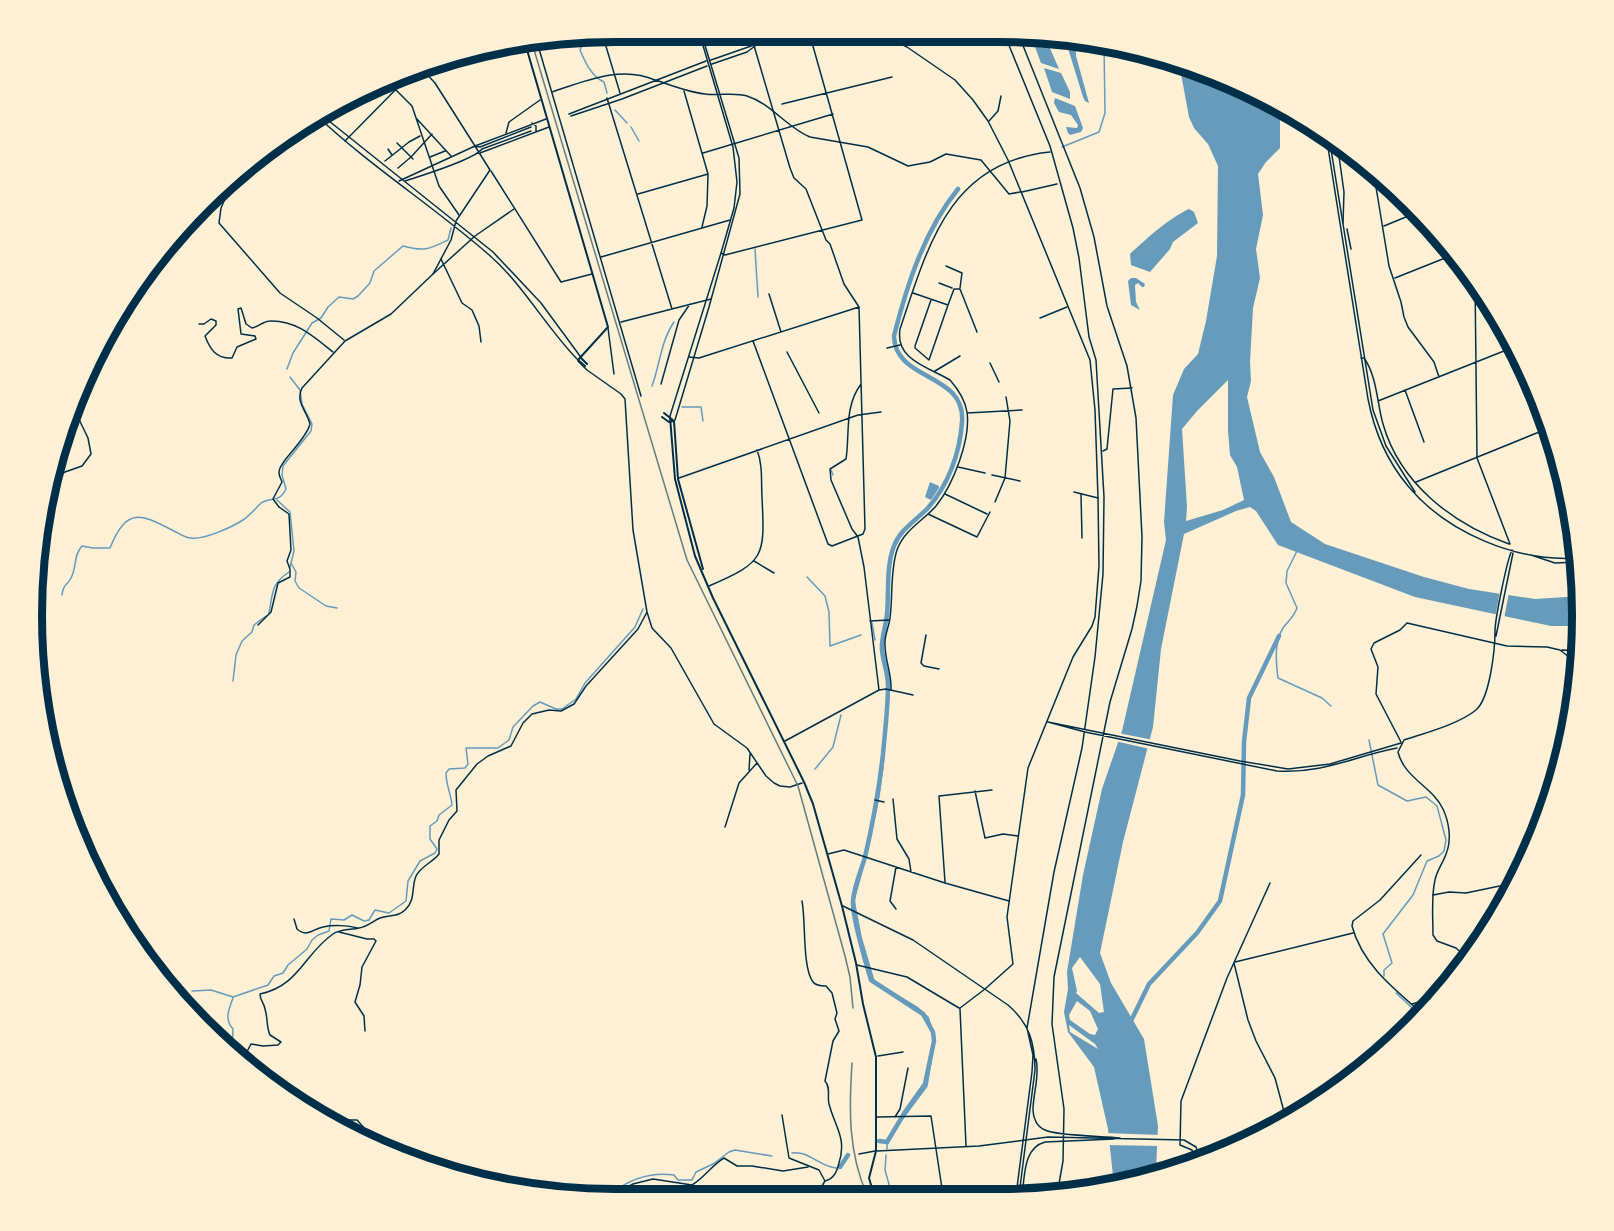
<svg xmlns="http://www.w3.org/2000/svg" width="1614" height="1231" viewBox="0 0 1614 1231" font-family="'Nunito Sans',sans-serif">
  <rect width="100%" height="100%" fill="#fdf0d5"/>
  <path fill="#669bbc" fill-rule="evenodd" d="M1032,39L1049,46L1059,69L1041,63Z
    M1067,45L1076,47V56L1089,103L1085,101L1083,97Z
    M1179,63L1257,92L1283,109L1280,118V148L1266,162L1258,174L1263,215L1256,249L1260,278L1253,308L1250,362L1251,381L1247,397L1260,452L1274,477L1291,522L1325,544L1424,577L1469,589L1535,599L1581,596L1582,626H1551L1415,597L1278,545L1256,511L1250,507L1236,511L1184,534L1161,649L1153,727L1123,842L1100,953L1111,983L1144,1039L1158,1126L1156,1169L1159,1175L1145,1178L1141,1170L1136,1180L1114,1185L1108,1129L1094,1067L1068,1032L1064,1012L1068,989L1067,972L1083,875L1102,789L1122,731L1166,540L1164,522L1173,395L1184,369L1198,354L1206,321L1217,256L1218,166L1208,144L1194,128L1189,117ZM1228,380V431L1230,455L1237,467L1244,500L1223,510L1186,521L1187,507L1182,429L1197,411ZM1080,957L1100,984L1104,1012L1099,1013L1076,993L1077,991L1072,968ZM1077,1001L1090,1011L1098,1029L1095,1035L1090,1034L1070,1020L1069,1015ZM1069,1025L1095,1044L1098,1049L1070,1032Z
    M1044,68L1061,73L1070,92V99L1052,92Z
    M1055,98L1075,106L1083,128L1081,132L1070,135L1068,133L1066,127L1077,128L1078,125L1071,115L1059,112L1054,103Z
    M1189,209L1194,212L1198,223L1173,242L1170,249L1150,272L1131,265L1130,254C1146,239 1169,218 1189,209Z
    M1131,278H1136L1145,284L1144,287H1142L1138,283L1135,285L1136,302L1140,310L1131,305L1128,281Z
    M930,482L939,486V488L931,500L925,497Z"/>
  <path fill="#fdf0d5" d="M1500,591L1509,592L1504,619L1495,618Z
    M1118,733L1153,740L1150,749L1115,741Z
    M1105,1133L1160,1135V1146L1106,1145Z"/>
  <g fill="none" stroke-linecap="round" stroke-linejoin="round">
    <path stroke="#669bbc" stroke-width="1.5" d="M586,35L580,50C585,62 592,77 604,82L607,93
      M615,110L627,123
      M631,127L639,141
      M1062,147L1099,132L1105,113L1104,44
      M755,249L758,297
      M287,369L293,353L312,323L321,318L328,307L339,297L353,299L358,296L370,283L374,271L403,246C425,252 429,249 448,240L451,228
      M652,386C660,364 661,341 674,322
      M682,407H701L703,421
      M831,470L833,475
      M277,500L290,512L294,551L290,567
      M1297,551L1287,571L1286,583L1297,608C1294,617 1288,621 1283,628C1274,642 1276,663 1278,678L1322,698L1331,706
      M291,563L296,572L295,581L299,588L326,606L337,608
      M807,577L825,596L829,612L830,646L861,635
      M62,595C63,584 67,586 71,578C77,567 73,556 82,546L93,548H110C127,506 141,514 174,531C180,534 185,538 191,538C204,540 232,527 243,520C249,516 255,509 260,504C269,496 279,504 286,489L282,475L283,466L311,431L312,424L302,404L300,390L290,377
      M269,613C273,592 271,584 289,572
      M872,623L875,640
      M233,681L236,655L242,641L252,632L254,625L266,616
      M1369,740L1378,785L1407,801L1426,797L1437,806L1446,840L1444,851L1439,856L1427,861L1413,895L1383,934L1392,963L1384,970V976
      M815,769L833,747L841,715
      M192,991L211,990L233,997L268,985L274,976L283,973L288,965L307,949L312,940L318,935L329,931L331,919L344,920L352,915L364,921L369,920L375,910L389,913L406,901L408,881L420,861L435,853L437,849L430,839V826L437,821L439,815L452,805C451,794 446,785 446,773L449,769L465,768L468,764L466,748H498L509,740L513,727L533,706L540,702L556,709H562L576,699L585,683L635,627L643,609
      M1396,993L1421,1016
      M232,1053L233,1029C224,1019 229,1009 233,998
      M887,1149V1145L901,1121L927,1086L935,1038L928,1017L918,1008L874,981L861,937L854,900L867,853L879,796L883,767L889,694
      M792,1153C808,1150 820,1167 836,1168
      M886,1155L885,1170L892,1195
      M522,1190C542,1186 558,1188 576,1194
      M595,1194L601,1191L612,1193C630,1179 651,1172 674,1175L678,1180H692L696,1172L713,1164L729,1152L735,1150L772,1156"/>
    <path stroke="#669bbc" stroke-width="4.5" d="M1130,1023L1149,984L1197,933L1220,901L1243,795L1244,742L1249,698L1279,636
      M879,1141L887,1142L905,1112L925,1084L934,1041L933,1032L923,1014L871,980C866,964 852,916 853,901C854,886 861,871 865,857C873,823 879,789 883,754C885,731 888,708 888,685C888,673 883,662 882,650C881,638 886,626 887,614C889,592 886,566 894,546C900,530 915,521 927,509C948,486 960,453 962,422C966,372 895,382 894,336C907,285 924,231 958,189
      M840,1167L848,1155"/>
    <path stroke="#003049" stroke-width="1.5" d="M750,32L790,168L794,178L806,189L826,240L830,244L844,284L859,307L865,529L863,534L832,546L828,544L753,341
      M602,33L620,93
      M537,42L641,396
      M703,44L712,32
      M422,69L435,83L475,146L546,119
      M394,80L398,83L396,88
      M389,83L412,106L439,186L459,215
      M552,92C585,81 621,65 655,80
      M607,98L672,309
      M782,104L892,77
      M416,118L451,156
      M989,121L998,111L1001,96
      M532,123L536,126V131
      M506,133L509,122L540,100
      M345,141L412,73
      M1337,142L1344,192L1343,223
      M397,143L413,159
      M388,149L392,155
      M480,153L549,127
      M703,153L833,114
      M430,157L445,151
      M385,161L409,142L420,136
      M398,168L411,157L432,134
      M491,171L561,282L592,274
      M1381,178L1375,181L1389,266L1401,302L1404,317L1408,327L1434,362L1439,377
      M232,183L221,208L219,223L280,293L317,318L344,340
      M1022,192L1057,184
      M638,194L708,174L684,91
      M1384,226L1418,212
      M702,227L707,206L708,175
      M1347,229L1351,249
      M721,253L725,255L862,220L809,32
      M601,257L730,220
      M441,259L462,303L472,310L479,326L481,342
      M946,266L962,273L960,288
      M433,274L475,236L514,209
      M1395,278L1455,254
      M1475,279L1477,458L1510,544
      M939,283L952,288
      M913,293L948,305L954,289H960L977,332
      M769,294L781,332
      M931,300L915,346V348L929,360L948,305
      M1040,318L1067,307
      M621,322L711,299
      M199,324H204L211,319L216,321V325L205,336C210,349 216,359 232,358L237,347L256,339L255,336L241,334L238,309L241,308L246,324L252,328C259,327 263,321 270,321C296,320 314,337 333,352
      M608,328L614,374
      M887,348L900,345
      M787,352L819,413
      M689,357L699,358L859,307
      M1361,358H1364C1377,376 1377,403 1383,424C1400,484 1453,524 1509,544
      M578,361L587,370L621,394L625,399L633,530L647,612L652,628L671,648L714,724L747,748L766,776L774,783L780,786L790,787L802,783
      M990,363L999,382
      M935,371L960,356
      M661,384L679,320L690,304
      M861,384C844,407 850,433 846,459L830,469L831,480L852,529L858,537L864,567L879,690
      M83,388L91,376V370
      M1405,390L1424,442
      M1378,401L1514,347
      M967,413L1022,410
      M958,467L985,473
      M992,475L1020,481
      M679,478L858,415L881,412
      M1416,482L1549,428
      M49,484L65,472L82,466L91,454L88,438L74,409
      M1074,492L1098,498
      M945,494L987,514
      M1081,494L1082,538
      M995,502L1005,478L1010,421L1006,397
      M928,514L977,537L990,512
      M754,561L774,573
      M709,586C765,562 765,557 762,497C761,481 763,465 757,450
      M870,621L889,620
      M258,625L271,612L278,583L290,577V569L287,561L291,550L289,514L279,507
      M926,635L921,663L924,666L939,669
      M1562,650L1579,651
      M891,690C892,674 885,661 885,645C884,636 889,627 890,618C893,596 890,571 897,550C904,530 923,521 936,506C953,485 971,439 967,412C965,400 958,389 950,380C928,367 895,360 900,329C928,246 949,162 1050,152
      M785,741L879,690L886,689L913,695
      M1401,742L1376,694L1378,667L1371,649L1374,643L1400,630L1407,623L1507,646L1547,647L1560,650L1578,664
      M749,770L750,754
      M975,791L985,838L1003,834L1018,836
      M893,799L897,839L909,859L911,872
      M875,800L884,802
      M725,827L739,783L757,763
      M828,854L844,850L945,883L1009,901
      M1421,855L1380,900L1353,921L1352,926C1362,964 1394,989 1423,1014
      M945,882L939,796L992,790
      M1433,895L1449,892L1466,893L1514,883
      M802,901C806,921 802,967 813,982C816,986 822,986 826,986L832,993L837,1013L835,1019L839,1031L833,1041L825,1081C831,1088 827,1095 829,1104C835,1127 847,1138 839,1163C837,1171 834,1179 825,1181L817,1194
      M896,909L890,901L896,867
      M294,919L297,929C307,938 312,929 323,927C332,925 348,925 357,928
      M339,932L367,939H374L376,941L362,967L360,985L355,1002L364,1016L365,1031
      M1235,962L1353,933
      M1234,963L1248,1020L1256,1041L1275,1078L1286,1119
      M857,965L907,977L959,1008
      M1412,1004L1437,997
      M960,1008L985,989
      M960,1009L966,1146
      M878,1056L903,1052
      M242,1061L251,1044L263,1046L278,1045L281,1042L270,1035C266,1026 268,1018 265,1009C264,1003 260,1000 260,994C299,986 304,954 333,934C340,929 351,930 359,928C367,927 373,921 380,918C389,915 398,917 405,910C416,900 411,888 416,876C421,866 432,863 439,854V840L449,820L457,811L456,790L477,764L488,756L511,746L523,723L532,714L549,710L561,711L574,704L586,686L638,629L647,612
      M309,1111L324,1119
      M782,1115L789,1158L819,1170L825,1181
      M877,1117L931,1116L943,1195
      M895,1117L900,1109L908,1068
      M341,1128L349,1120H357L368,1132L366,1141
      M859,1154L875,1151
      M1197,1163L1192,1150L1180,1145L1181,1101L1227,978L1270,883
      M517,1189L532,1184C541,1199 553,1189 568,1194
      M601,1194H609
      M614,1194L633,1184L653,1179L692,1185C704,1178 712,1165 724,1158L737,1166H752L783,1171L808,1167"/>
    <path stroke="#003049" stroke-width="1.5" d="M878,32L907,47L955,80L973,100L988,121L1008,160L1090,360L1095,410L1098,498L1099,566L1095,617L1092,626L1073,657L1028,768L1007,917L1013,964L985,989
      M1004,33L1050,146L1073,228L1079,258L1089,337L1096,360L1104,497L1103,574L1095,657L1082,748L1054,872L1027,1028L1033,1055L1032,1072L1016,1195
      M1018,33L1080,188L1094,237L1107,306L1127,366L1136,418L1142,537L1141,581L1137,606L1132,629L1110,702L1054,977L1052,1024L1064,1109L1063,1161L1057,1195
      M758,43L768,32
      M711,60L754,45
      M712,64L747,52L763,40L794,32
      M656,80C672,86 688,92 705,94C718,96 735,92 747,96C772,104 787,128 810,137L868,147L908,166L930,162L946,154L981,160L1009,194L1020,192
      M319,113L493,252L541,303L580,356
      M569,114L706,61
      M316,115C370,166 433,206 488,254C523,284 545,326 577,359
      M571,116L622,99L707,66
      M1326,135L1368,399C1374,430 1387,461 1408,486C1447,533 1517,562 1577,558
      M1329,137L1373,410L1386,446L1415,492
      M399,181L475,146L480,147L531,127
      M405,181C420,176 474,160 482,149L531,131
      M670,416L721,253L734,208L737,182L733,147L699,32
      M675,420L709,307L740,194L739,158L701,32
      M1103,451L1107,449L1113,389L1132,388
      M279,507L273,499L282,482C281,479 279,476 279,473C278,462 306,441 310,424C307,411 295,402 302,388L345,341L391,314L433,274L451,240L456,221L490,170L475,146
      M1531,555L1555,563L1577,562
      M1496,636L1513,553
      M1048,722L1240,761L1288,769L1330,764L1401,743
      M1048,722L1085,732L1277,771C1324,774 1354,756 1397,748
      M843,906L913,940L1008,1005C1029,1023 1035,1043 1035,1070L1019,1195
      M1468,959L1456,948L1437,941L1433,935C1433,917 1431,897 1435,880C1437,870 1443,863 1446,854C1452,840 1449,822 1443,809C1433,787 1404,778 1398,752L1404,740C1425,733 1459,724 1476,710C1490,698 1495,649 1495,631C1495,619 1507,560 1512,550
      M1036,1059C1040,1076 1033,1093 1033,1110C1033,1118 1037,1127 1045,1130C1057,1136 1103,1136 1120,1138
      M877,1151L979,1146L1048,1137L1184,1140L1196,1147L1201,1161
      M1022,1195C1025,1176 1023,1148 1045,1142L1114,1139"/>
    <path stroke="#003049" stroke-width="2" d="M525,43L608,327L578,360L585,366
      M580,357L587,364
      M664,413L674,421L678,479L703,569
      M662,417L669,422L674,421
      M670,417L675,479L695,556L713,598L804,782L813,804L842,906L856,963L863,1004L876,1057V1151L869,1178L874,1195"/>
    <path stroke="#657d81" stroke-width="1.5" d="M532,43L687,560L798,786L845,956L850,977L853,1008
      M852,1063C849,1109 848,1152 867,1195"/>
  </g>
  <path d="M0 0H1614V1231H0ZM615 42H999A573 573 0 0 1 1572 615V616A573 573 0 0 1 999 1189H615A573 573 0 0 1 42 616V615A573 573 0 0 1 615 42Z" fill="#fdf0d5" fill-rule="evenodd"/>
  <path fill="none" stroke="#003049" stroke-width="8" d="M615 42H999A573 573 0 0 1 1572 615V616A573 573 0 0 1 999 1189H615A573 573 0 0 1 42 616V615A573 573 0 0 1 615 42Z"/>
</svg>
